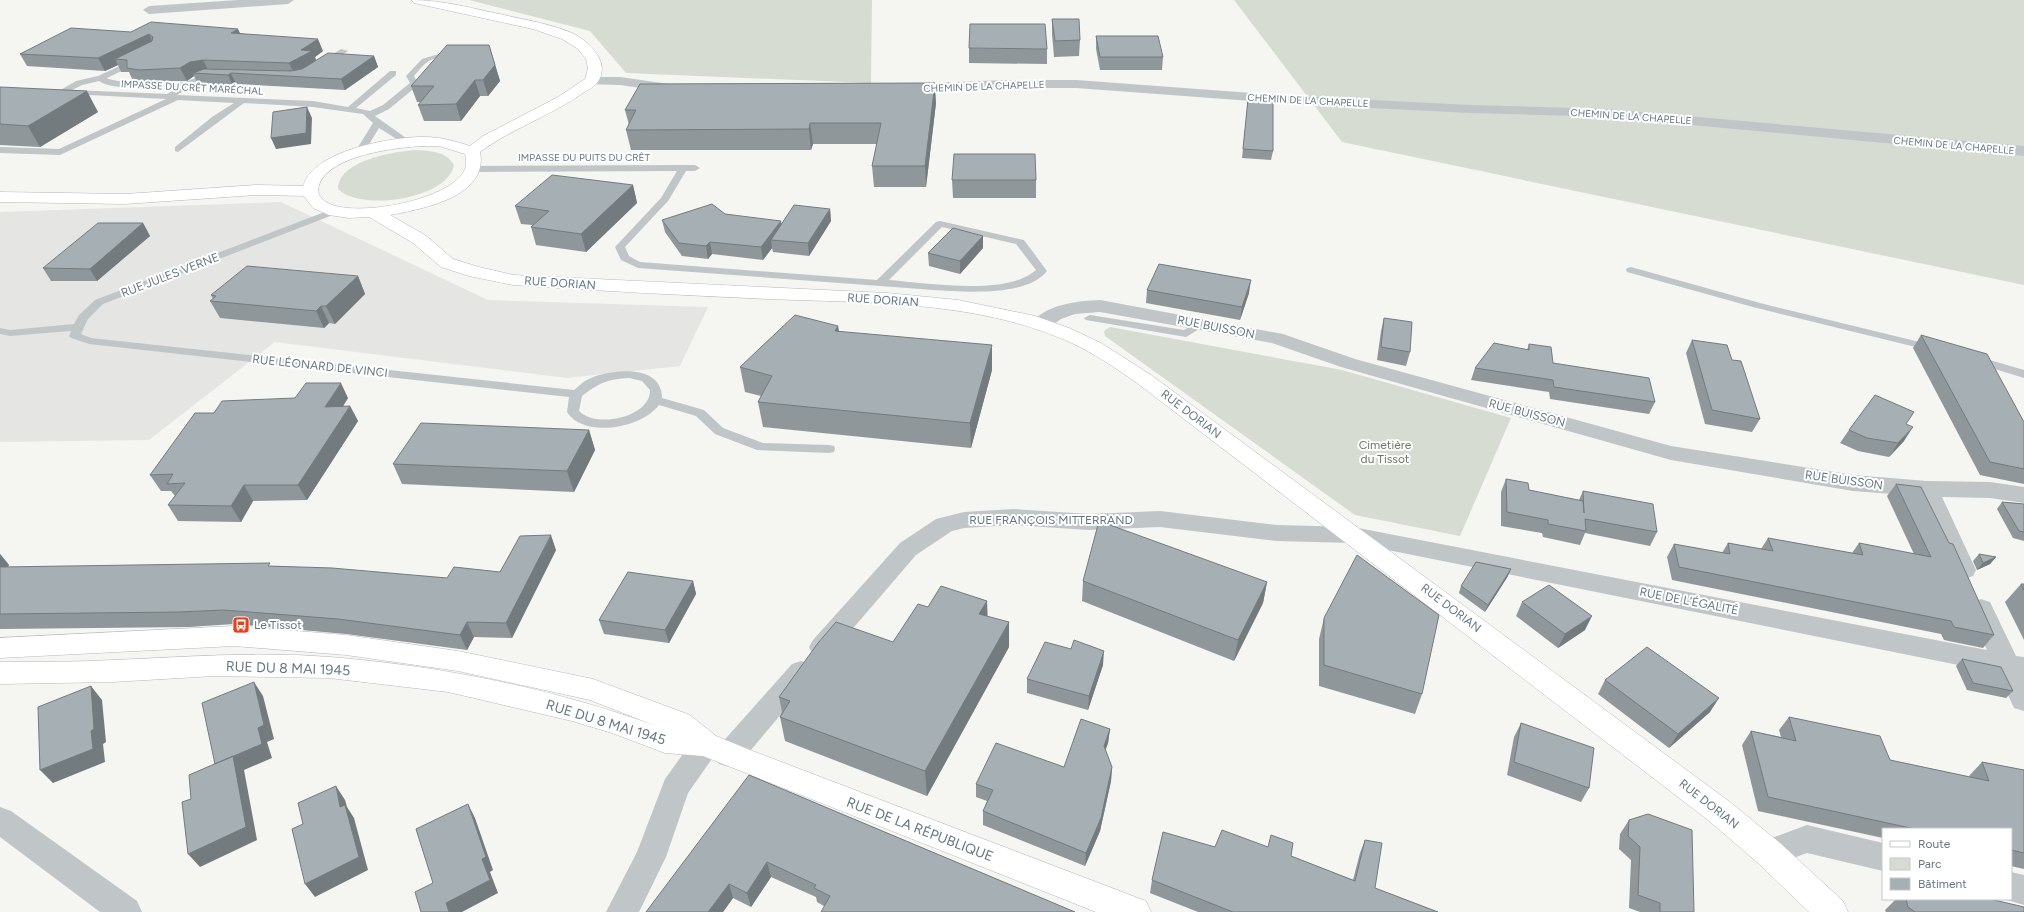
<svg xmlns="http://www.w3.org/2000/svg" width="2024" height="912" viewBox="0 0 2024 912" font-family="Figtree,sans-serif">
  <rect width="100%" height="100%" fill="#f5f5f1"/>
  <path fill="#e5e6e4" d="M281,202L488,300L708,307L680,366L567,378L275,342L149,440L0,442V212Z"/>
  <path fill="#d6dcd2" d="M469,0H872L871,83L626,73L590,31Z
    M1234,0H2024V285L1342,142Z
    M415,150C430,151 446,151 454,165C448,199 361,212 338,189C339,160 393,152 415,150Z
    M1110,327L1342,370L1511,418L1460,536L1355,515L1105,336L1104,331Z"/>
  <g fill="none" stroke-linecap="round" stroke-linejoin="round">
    <g stroke="#b4babe" stroke-width="1">
      <path id="secondary" d="M412,0C444,0 474,9 504,15C526,20 551,24 572,33C589,41 612,63 597,83C593,88 585,91 580,95C548,117 511,129 480,152C489,197 422,209 390,215L425,235L453,259L479,267L513,275L887,293L958,300L1035,316L1069,328L1101,343L1151,375L1730,802L1780,843L1843,901L1848,912H1809L1758,863L1708,820L1137,383C1114,367 1091,351 1065,340C972,300 866,303 767,299C682,295 598,291 513,285L469,276L441,267L413,243L369,217L349,218L329,215L313,208L303,195C298,152 395,136 425,137C440,137 455,141 470,146L483,136L558,97L585,79L588,68L586,59L578,49L562,39L533,29L414,3ZM424,146H439L465,154C466,158 467,164 465,169C452,200 359,217 330,204C322,200 316,195 319,185C329,155 398,147 424,146Z
        M234,626L346,635L458,651L593,679L690,715L716,736L750,750L1146,901L1151,912H1096L703,756L665,753L612,733L572,721L448,692L329,678L215,676L112,682L0,684V662C38,662 76,662 113,660C185,657 258,651 330,657C441,666 551,688 656,726L590,700L458,671L346,655L234,646L0,658V638Z"/>
    </g>
    <g stroke="#b3b7ba" stroke-width="1">
      <path id="trunk" d="M256,185L309,186L315,188L317,191L315,194L309,196L256,195L125,204L0,202V192L125,194Z"/>
    </g>
    <path fill="#c0c5c7" fill-rule="evenodd" d="M341,49L348,51L328,65H322V61Z
      M439,54H454L458,56C452,61 441,57 433,59C425,62 419,70 414,76L418,84L417,86L389,109L375,116L409,140L410,142L406,145L379,128L363,154H357L355,152L373,123L363,114L313,107L244,103L178,152L175,151V147L212,117L234,103L178,100L60,155L0,153V147L59,149L166,99L70,94L59,91L76,81L98,76L135,59L139,61L138,63L107,78C116,84 177,85 188,81C197,78 204,72 215,74V78L201,80L177,95L313,101L348,107L390,71H396V75L356,108L370,111L383,105L410,83L406,76L422,59ZM99,81C112,91 162,88 179,87L167,94L72,90L82,85Z
      M683,165H695L700,168L695,171H686L668,201L625,247L629,256L640,262L877,280L936,222L940,221L1024,240L1047,271C1027,297 964,292 934,290L638,268L621,260L615,247L661,198L677,171L473,172L468,169L473,166ZM942,227L1016,244L1036,270C1032,273 1028,276 1023,278C989,293 926,283 889,280Z
      M335,208L340,211L338,213L103,304L88,319L81,334L91,338L574,390C579,386 585,380 591,378C613,369 662,364 662,398L704,410L723,428L763,443L829,445L834,446L835,449L834,452L829,453L757,450L715,434L696,416L659,405C642,428 584,439 567,412L569,397L89,344L71,338L69,336L71,331L10,336L0,334V328L10,330L74,324L79,315L95,300ZM629,378L642,381L650,390C651,417 596,429 579,411L582,396C599,383 608,379 629,378Z
      M1631,267L1760,303L1936,346L1938,348L1932,351L1753,307L1627,272L1626,270L1627,268Z
      M1090,315L1184,330L1197,322H1205L1207,324L1186,337L1086,320L1084,318Z
      M1976,356L2024,370V378L1972,362L1970,360Z"/>
    <path fill="#c0c5c7" fill-rule="evenodd" d="M238,0H294L288,4L149,14L143,10L149,6Z
      M591,77H620L669,84L674,85L676,88L674,91L669,92L620,85L586,84L584,81L586,78Z
      M1006,80H1076L1291,96L1471,105L1607,109L2024,146V156L1607,117L1471,113L1291,104L1076,88H1006L905,92L900,91L898,88L900,85L905,84Z
      M1100,300L1283,334L1355,359L1671,446L1853,475L1927,481L1990,482L2024,487V503L1990,498L1942,497L1976,570L1973,576L1964,579L1955,576L1952,570L1919,496L1853,491L1671,460L1341,367L1272,343L1100,312L1075,314L1061,319L1048,328L1041,330L1034,328L1031,324C1045,304 1078,301 1100,300Z
      M1014,509L1089,514L1160,511L1277,525L1353,527L1987,650L1968,609L1972,602L1981,599L1990,602L2016,656L2024,657V711L2014,708L1998,673L1353,543L1277,541L1160,527L1089,530L1014,525L964,528L952,531L916,555L831,654L822,657L813,654L809,647L813,640L900,543L936,519L964,512Z
      M801,661L810,664L814,672L810,680L739,764L729,767L719,764L715,755L716,753L688,793L666,857L639,912H606L637,852L665,779L696,736L706,732L716,736L720,744L719,746L792,664Z
      M0,807L11,811L137,901L142,912H100L0,837Z
      M1807,825L1883,843V871L1807,853L1769,867L1758,863L1754,853L1758,843Z
      M2011,872L2024,875V905L2004,899H2011Z"/>
    <use href="#secondary" fill="#fff" fill-rule="evenodd"/>
    <use href="#trunk" fill="#fff" fill-rule="evenodd"/>
  </g>
  <path fill="#8f979b" d="M1052,19L1080,40L1079,56L1054,57L1052,34Z
    M131,32L240,33L323,51L315,57L316,61L374,56L378,67L345,90L236,84L233,86L198,84L194,76L187,81L145,82L133,81L129,72H121L118,65L105,71L27,66L20,54Z
    M1096,36L1163,57L1162,70H1100L1096,49Z
    M969,48L1047,49V64L969,63Z
    M494,61L500,81L488,96H480L461,121H424L418,105L421,102H417L411,86Z
    M0,87L98,112L40,147L0,145Z
    M1248,99L1273,151L1271,160L1242,158Z
    M936,103L926,187H874L872,166L877,144H813L811,150H631L626,130L629,125L625,110Z
    M952,180H1036V198H953Z
    M633,185L637,203L586,252L536,245L531,227L533,225L521,224L515,206Z
    M830,209L831,221L809,256L773,252L772,248L763,260L712,254L708,259L682,256L665,232L662,220L725,214L781,224Z
    M143,223L150,236L97,281H51L43,268Z
    M983,236V248L960,274L929,266L928,253Z
    M358,276L365,294L335,324L329,323L324,328L220,318L210,301L213,299L211,295Z
    M1147,290L1249,293L1240,320L1146,303Z
    M1384,318L1410,352L1406,366L1377,360L1381,331Z
    M838,326L839,332L992,370L971,448L763,427L758,402L761,396L745,392L740,367Z
    M1921,335L2024,422V484L1980,475L1913,348Z
    M1692,340L1732,360L1760,419L1752,432L1705,424L1686,353Z
    M1529,344L1553,363L1655,402L1649,414L1550,399L1549,392L1471,380L1475,368L1527,350Z
    M348,398L343,406H350L358,421L307,500L253,501L241,522L178,521L168,505L175,496L171,491H161L150,475L214,413Z
    M1906,424L1904,441L1889,457L1858,451L1840,443L1849,430Z
    M589,430L595,450L574,492L402,484L393,464Z
    M1506,479L1529,490L1579,500L1583,491L1657,532L1650,546L1585,533L1580,545L1543,537L1542,533L1501,526V492Z
    M1896,484L1994,635L1983,648L1944,640L1941,634L1672,580L1667,557L1674,544L1722,553L1728,543L1761,549L1768,538L1852,553L1859,543L1914,554L1887,496Z
    M2002,502L2024,504V541L2013,538L1997,509Z
    M556,550L512,638L474,637L467,650L346,634L234,624L189,627L0,629V554L9,565L8,567L272,566L447,578L500,572Z
    M1979,554L1996,557L1990,564L1977,570L1973,561Z
    M1508,576L1485,612L1459,593L1461,586Z
    M693,581L696,594L669,643L604,634L599,620Z
    M1083,581L1267,582L1263,603L1234,661L1082,601Z
    M2021,584H2024V640L2005,602Z
    M987,601V616L1009,647L927,796L785,741L780,717L782,712L779,697L893,642L928,607Z
    M1522,602L1585,630L1558,648L1516,616Z
    M1324,618L1422,694L1415,714L1319,686V639Z
    M1962,659L2013,691L2006,698L1967,690L1956,666Z
    M1103,665L1088,710L1027,693V679Z
    M1605,680L1710,712L1669,748L1598,694Z
    M1789,717L1890,760L1970,777L1969,776L1982,762L2024,770V869L2011,866V829H1883V838L1758,811L1742,745L1751,731L1781,737L1779,730Z
    M1521,723L1589,788L1581,802L1507,775L1514,737Z
    M1110,729L1108,743L1105,751L1112,767L1111,781L1100,831L1085,866L983,825V811L987,801L976,797V784L1064,767Z
    M749,775L1075,912L824,906L817,902L816,897L771,877L751,907L733,898L723,912Z
    M1629,820L1694,912H1640L1629,908L1631,860L1619,849L1620,834Z
    M1365,840L1375,888L1438,912H1198L1150,893L1152,880L1215,847L1291,856L1353,880L1360,853Z
    M1896,899H1990L2024,912H1886L1885,910Z"/>
  <path fill="#747b7e" d="M238,29L244,41L231,33Z
    M149,34L155,47L115,59L118,65L105,71L98,58Z
    M318,39L323,51L315,57L317,63L295,75L289,63L301,50Z
    M489,45L500,81L488,96L483,80Z
    M374,56L378,67L345,90L341,79Z
    M203,60L209,72L193,73L194,76L187,81L180,68L190,62Z
    M231,73L236,84L233,86L228,75Z
    M475,80L480,96L461,121L456,104Z
    M935,83L936,103L926,187L925,166Z
    M87,91L98,112L40,147L28,126Z
    M307,107L312,118L311,144L276,149L271,138Z
    M810,123L813,144L811,150L809,129Z
    M633,185L637,203L586,252L581,234Z
    M830,209L831,221L809,256L808,243Z
    M781,221L783,233L771,240L772,248L763,260L761,247Z
    M143,223L150,236L97,281L90,269Z
    M983,236V248L960,274V261Z
    M710,242L712,254L708,259L706,246Z
    M358,276L365,294L335,324L326,306Z
    M1251,280L1249,293L1240,320L1242,307Z
    M321,306L329,323L324,328L316,311Z
    M838,326L841,351L835,331Z
    M992,345V370L971,448L970,423Z
    M341,383L348,398L333,422L325,407Z
    M350,406L358,421L307,500L298,485Z
    M1913,427L1904,441L1889,457L1898,443Z
    M589,430L595,450L574,492L567,471Z
    M244,485L253,501L241,522L231,506Z
    M551,535L556,550L512,638L506,623Z
    M0,554L9,565L0,576Z
    M1996,557L1990,564L1977,570L1983,563Z
    M1511,569L1508,576L1485,612L1488,605Z
    M693,581L696,594L669,643L665,630Z
    M1267,582L1263,603L1234,661L1238,640Z
    M987,601L988,626L979,614Z
    M1592,616L1585,630L1558,648L1565,634Z
    M467,622L474,637L467,650L460,635Z
    M1009,622V647L927,796L925,771Z
    M1104,651L1103,665L1088,710L1089,696Z
    M254,682L263,696L274,739L267,742L272,758L244,770L257,840L200,867L188,854L215,764L258,728Z
    M91,686L102,700L106,742L103,744L105,762L53,783L40,770L91,731Z
    M1719,698L1710,712L1669,748L1678,734Z
    M1110,729L1108,743L1102,760L1104,746Z
    M1112,767L1111,781L1100,831L1085,866L1086,853Z
    M336,786L345,800L347,807L354,818L368,870L315,897L305,884L340,807Z
    M468,804L475,818L493,870L490,872L498,893L462,912H449L446,903L482,859Z
    M767,862L771,877L751,907L747,893Z
    M729,884L733,898L723,912H708Z"/>
  <path fill="#a6b0b4" stroke="#747b7e" d="M1052,19H1079L1080,40L1055,41Z
    M151,22L238,29L231,33L318,39L301,50L312,51L289,63L203,60L190,62L180,68L139,70L127,68V60L115,59L152,41L153,37L149,34L98,58L20,54L71,28L131,32Z
    M970,24H1045L1047,49L969,48Z
    M1096,36H1158L1163,57H1100Z
    M447,45H489L495,65L483,80H475L456,104L418,105L434,86H411Z
    M328,53L374,56L341,79L231,73L228,75L193,73L204,69L291,71L302,69Z
    M935,83L925,166H872L881,123H810L809,129L626,130L636,110H625L640,84Z
    M0,87L87,91L28,126L0,124Z
    M1248,99L1273,101V151L1243,149Z
    M307,107L306,133L271,138L273,112Z
    M954,154H1035L1036,180H952Z
    M552,175L633,185L581,234L531,227L549,211L515,206Z
    M712,204L725,214L781,221L761,247L710,242L706,246L679,243L662,220Z
    M794,205L830,209L808,243L771,240Z
    M98,223H143L90,269L43,268Z
    M953,228L983,236L960,261L928,253Z
    M1159,264L1251,280L1242,307L1147,290Z
    M247,266L358,276L326,306H321L316,311L210,301L216,296L211,295Z
    M795,315L838,326L835,331L992,345L970,423L758,402L772,376L740,367Z
    M1384,318L1412,322L1410,352L1381,347Z
    M1921,335L1987,354L2024,422V469L1990,462Z
    M1692,340L1727,345L1732,360L1741,361L1760,419L1712,410Z
    M1494,343L1529,350V344L1551,347L1553,363L1649,378L1655,402L1554,387L1553,380L1475,368Z
    M306,383H341L325,407L350,406L298,485H244L231,506L168,505L185,483L167,484L173,474L150,475L195,413H214L222,401L295,398Z
    M1875,395L1914,412L1906,424L1913,427L1898,443L1867,438L1849,430Z
    M421,423L589,430L567,471L393,464Z
    M1506,479L1528,483L1529,490L1583,501L1584,513L1583,491L1653,504L1657,532L1585,519L1586,531L1548,524V520L1507,512Z
    M1896,484L1921,487L1949,543L1953,544L1994,635L1954,627L1951,621L1679,567L1674,544L1730,554L1728,543L1773,551L1768,538L1863,555L1859,543L1931,557Z
    M2002,502L2024,504V532L2019,531Z
    M1099,521L1267,582L1238,640L1083,581Z
    M551,535L506,623L467,622L460,635L338,619L224,610L179,612L0,614V567L270,563L268,566L332,568L447,578L454,567L500,572L520,536Z
    M1979,554L1996,557L1983,563Z
    M1357,555L1439,615L1422,694L1324,665V618Z
    M1476,562L1511,569L1488,605L1461,586Z
    M628,572L693,581L665,630L599,620Z
    M2021,584H2024V590Z
    M1549,585L1592,616L1565,634L1522,602Z
    M941,586L987,601L979,614L1009,622L925,771L780,717L790,701L779,697L818,643L836,622L893,642L918,604L928,607Z
    M1074,640L1104,651L1089,696L1027,679L1045,642L1071,649Z
    M1647,647L1719,698L1678,734L1605,680Z
    M1962,659L2001,667L2013,691L1973,683Z
    M254,682L264,725L258,728L262,744L215,764L202,703Z
    M91,686L94,729L91,731L93,749L40,770L38,707Z
    M1789,717L1880,736L1890,760L1989,781L1982,762L2024,770V853L2011,850V829H1915L1768,797L1751,731L1796,741Z
    M1081,719L1110,729L1104,746L1112,767L1101,818L1086,853L983,811L993,790L976,784L996,743L1064,767Z
    M1521,723L1594,748L1589,788L1514,762Z
    M233,756L246,827L188,854L182,802L191,799L189,775Z
    M749,775L1075,912H821L830,896L814,888L816,885L767,862L747,893L729,884L708,912H646Z
    M336,786L340,807L345,805L359,857L305,884L292,829L303,824L298,803Z
    M468,804L486,857L482,859L490,880L446,903L449,912H421L415,892L433,883L416,829Z
    M1648,814L1692,830L1694,912H1660V903L1638,895L1640,847L1628,836L1629,820Z
    M1222,830L1268,847L1271,835L1293,843L1291,856L1355,881L1365,840L1382,843L1375,888L1438,912H1233L1152,880L1163,832L1215,847Z
    M1906,899H1990L2024,907V912H1915L1908,907Z"/>
  <defs>
    <g id="bus-square" transform="scale(0.9)"><rect x="-9" y="-9" width="18" height="18" rx="4" fill="#e54021" stroke="#fff"/><path d="M-5-6H5V4H4V6H2V4H-2V6H-4V4H-5ZM-3.5-4V0h7V-4ZM-3.5 1.2v1.5H-2V1.2ZM2 1.2v1.5H3.5V1.2Z" fill="#fff"/></g>
  </defs>
  <g fill-rule="evenodd">
    <use href="#bus-square" x="241" y="625"/>
  </g>
  <g text-anchor="middle" stroke-width="4" stroke-linejoin="round" paint-order="stroke">
    <g font-size="10" fill="#637783" stroke="#fff">
      <text transform="translate(984 86) rotate(-2)" y="4">CHEMIN DE LA CHAPELLE</text>
      <text transform="translate(192 87) rotate(3)" y="4">IMPASSE DU CRÊT MARÉCHAL</text>
      <text transform="translate(1308 100) rotate(3)" y="4">CHEMIN DE LA CHAPELLE</text>
      <text transform="translate(1631 116) rotate(4)" y="4">CHEMIN DE LA CHAPELLE</text>
      <text transform="translate(1954 145) rotate(5)" y="4">CHEMIN DE LA CHAPELLE</text>
      <text x="584" y="161">IMPASSE DU PUITS DU CRÊT</text>
    </g>
    <g font-size="12" fill="#637783" stroke="#fff">
      <text transform="translate(170 275) rotate(-21)" y="4">RUE JULES VERNE</text>
      <text transform="translate(560 283) rotate(4)" y="4">RUE DORIAN</text>
      <text transform="translate(883 300) rotate(4)" y="4">RUE DORIAN</text>
      <text transform="translate(1216 327) rotate(11)" y="4">RUE BUISSON</text>
      <text transform="translate(320 366) rotate(6)" y="4">RUE LÉONARD DE VINCI</text>
      <text transform="translate(1527 413) rotate(15)" y="4">RUE BUISSON</text>
      <text transform="translate(1191 414) rotate(37)" y="4">RUE DORIAN</text>
      <text transform="translate(1844 480) rotate(8)" y="4">RUE BUISSON</text>
      <text x="1051" y="524">RUE FRANÇOIS MITTERRAND</text>
      <text transform="translate(1689 601) rotate(11)" y="4">RUE DE L'ÉGALITÉ</text>
      <text transform="translate(1451 608) rotate(37)" y="4">RUE DORIAN</text>
      <text transform="translate(1709 804) rotate(38)" y="4">RUE DORIAN</text>
    </g>
    <g font-size="12" fill="#697a62" stroke="#fff">
      <text x="1385" y="449">Cimetière<tspan x="1385" dy="14">du Tissot</tspan></text>
    </g>
    <g font-size="12" fill="#637783" stroke="#fff" text-anchor="start">
      <text x="254" y="629">Le Tissot</text>
    </g>
    <g font-size="14" fill="#637783" stroke="#fff">
      <text transform="translate(288 668) rotate(2)" y="5">RUE DU 8 MAI 1945</text>
      <text transform="translate(606 722) rotate(17)" y="5">RUE DU 8 MAI 1945</text>
      <text transform="translate(920 829) rotate(21)" y="5">RUE DE LA RÉPUBLIQUE</text>
    </g>
  </g>
  <rect x="1882" y="828" width="130" height="72" fill="#ffffff" stroke="#c1c9cd"/>
  <rect x="1890" y="841" width="20" height="6" fill="#ffffff" stroke="#c1c9cd"/>
  <text x="1918" y="848" font-size="12" fill="#637783">Route</text>
  <rect x="1890" y="858" width="20" height="12" fill="#d6dcd2" stroke="#c1c9cd"/>
  <text x="1918" y="868" font-size="12" fill="#637783">Parc</text>
  <rect x="1890" y="878" width="20" height="12" fill="#a6b0b4" stroke="#c1c9cd"/>
  <text x="1918" y="888" font-size="12" fill="#637783">Bâtiment</text>
</svg>
